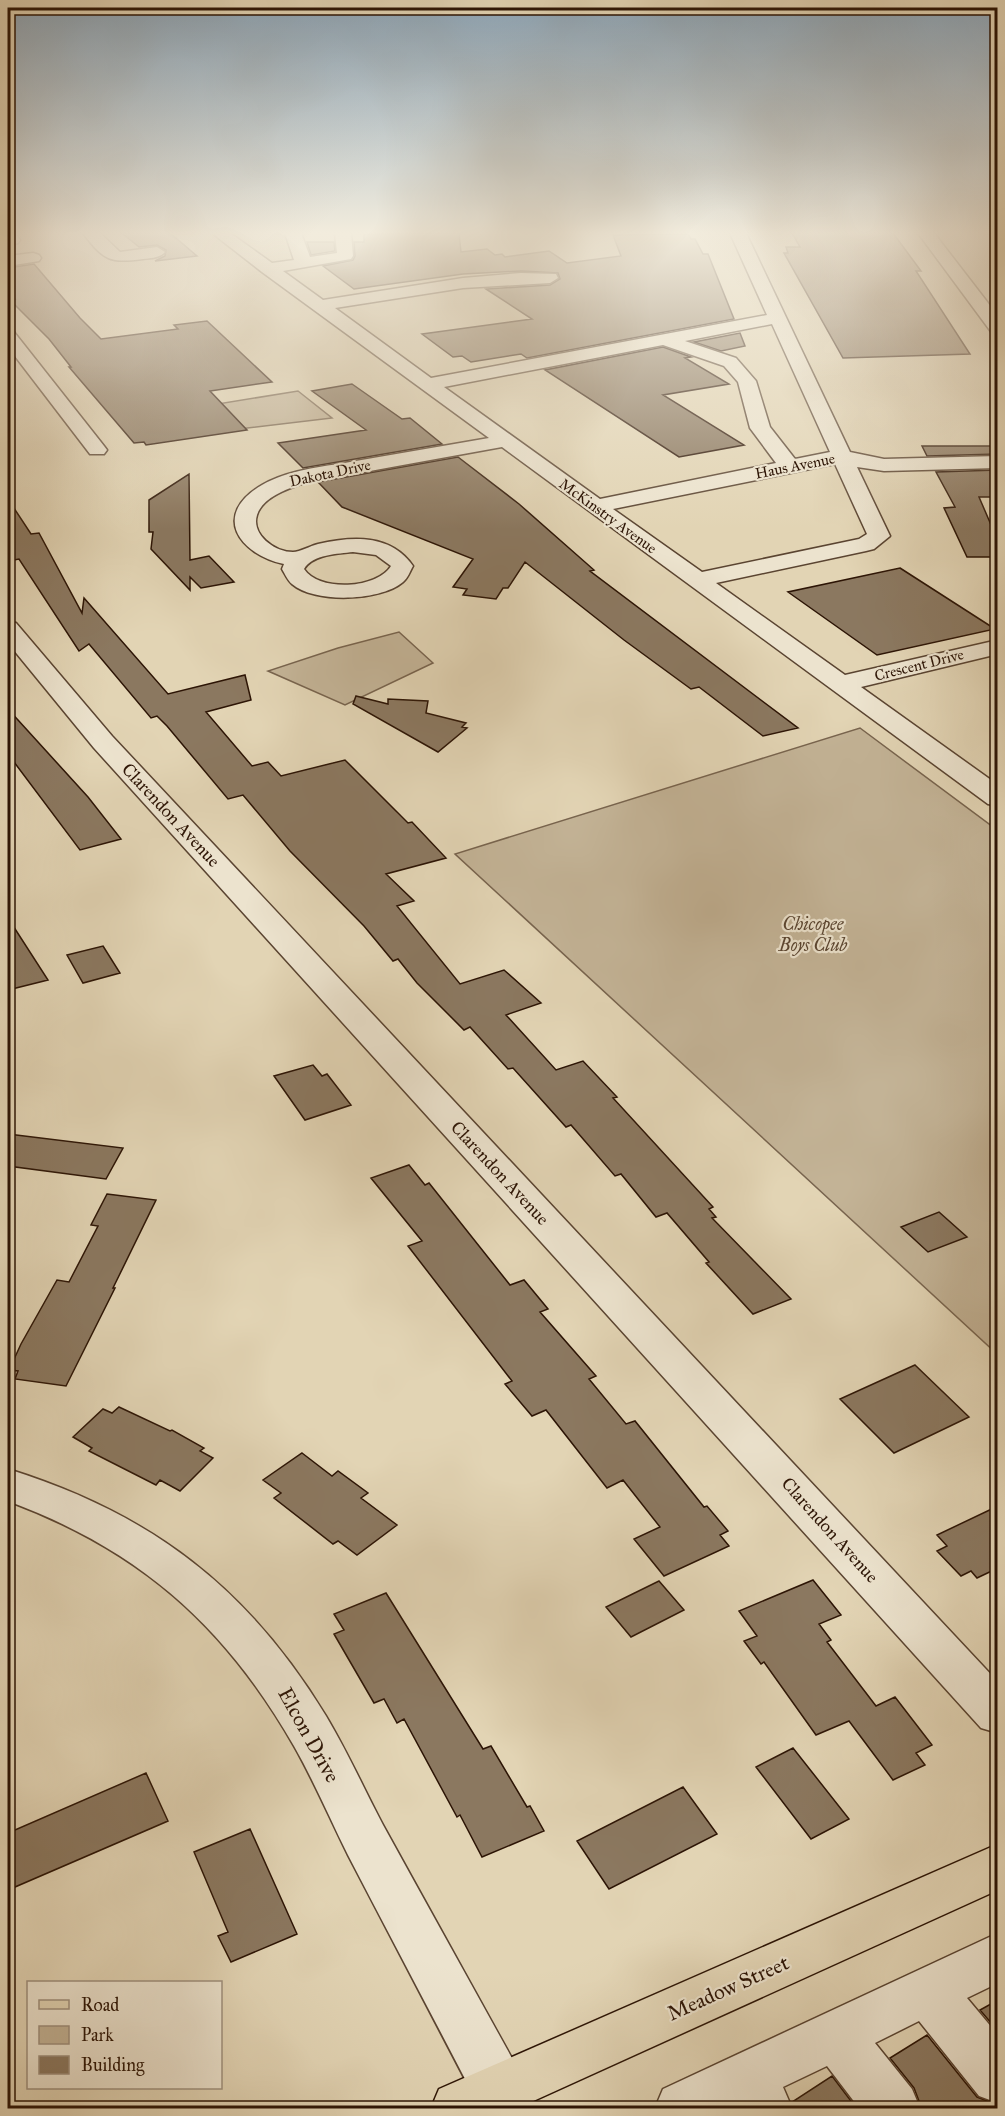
<svg xmlns="http://www.w3.org/2000/svg" width="1005" height="2116" viewBox="0 0 1005 2116" font-family="'IM FELL Great Primer',serif">
  <rect width="100%" height="100%" fill="#e2d4b4"/>
  <filter id="stains"><feTurbulence type="fractalNoise" baseFrequency=".00333" numOctaves="4"/><feColorMatrix values="0 0 0 0 .2 0 0 0 0 .09 0 0 0 0 .02 0 0 0 .5 -.17"/></filter>
  <radialGradient id="worn" r=".72"><stop offset=".6" stop-color="#630" stop-opacity="0"/><stop offset="1" stop-color="#630" stop-opacity=".3"/></radialGradient>
  <path fill="#c3b396" stroke="#78644e" stroke-width="1.5" d="M298,391L332,418L204,433L193,408Z
    M399,632L433,663L345,705L268,671L338,648Z
    M860,728L997,830V1354L455,854Z"/>
  <path fill="#8b7860" stroke="#2c1405" stroke-width="1.5" d="M122,233H170L197,256L155,261L165,256L166,250L157,245L139,247Z
    M459,233L461,252L487,249L495,255L502,254L505,257L549,251L567,263L621,256L613,235L688,234L691,239H695L703,254H708L734,319L527,358L521,354L471,362L462,356L453,357L422,334L532,319L486,289L550,285L560,279L558,273L521,271L463,274L354,289L323,266L353,260L355,256L354,242H364V234Z
    M792,233H893L921,271H916L970,354L843,358L784,253H788L786,247H800Z
    M307,242H334L335,251L311,255Z
    M34,264L80,318L101,339L178,329L174,325L207,321L272,382L210,391L247,430L146,445L144,442L134,443L69,367H71L49,339L9,299H15L8,290V268Z
    M740,333L745,346L721,351L694,342Z
    M663,347L691,357L685,358L729,384L663,395L744,445L679,457L545,370Z
    M352,384L402,419L410,418L442,444L303,468L278,443L366,430L312,391Z
    M922,446H998V454L927,456Z
    M458,457L519,504L594,570L590,571L798,728L763,736L699,687L691,689L624,640L525,562L508,588H503L496,599L463,595L467,589L453,587L473,559L342,507L318,482Z
    M998,470V497H979L998,541L996,557H967L944,508L955,507L936,472Z
    M189,474L190,560L209,556L234,582L201,588L190,577V590L151,549L153,532H149V500Z
    M8,499L31,534L39,533L82,613L84,598L168,694L245,675L251,700L206,712L252,766L268,762L281,776L345,760L408,823L412,822L446,858L386,874L414,901L397,906L460,984L504,970L541,1003L506,1015L556,1070L583,1061L617,1097L613,1098L713,1207L709,1209L716,1217L712,1218L791,1299L753,1314L706,1263L709,1262L667,1213L656,1217L621,1174L615,1176L571,1125L566,1127L513,1068L508,1069L470,1027L464,1030L417,983L398,959L393,961L364,926L290,851L243,795L228,799L167,726L157,716L151,718L89,644L79,651L19,559L8,561Z
    M900,568L995,629L877,655L788,592Z
    M356,696L388,704V699L428,701L426,713L466,723L462,727L467,728L438,752L353,704Z
    M8,709L88,797L121,839L80,850L8,754Z
    M8,918L48,980L8,990Z
    M103,946L120,973L83,983L67,955Z
    M313,1065L322,1076L327,1074L351,1105L305,1120L274,1076Z
    M8,1134L123,1148L106,1179L8,1166Z
    M409,1165L425,1185L429,1183L510,1285L524,1280L548,1309L540,1312L596,1376L589,1379L626,1424L635,1421L704,1507L707,1506L728,1531L720,1535L729,1546L664,1576L634,1539L660,1527L623,1480L607,1488L546,1410L532,1416L505,1384L512,1381L408,1246L422,1241L371,1178Z
    M107,1194L156,1200L113,1288H115L66,1386L15,1379L18,1371L9,1370L21,1344L57,1280L69,1282L98,1226L91,1225Z
    M939,1212L967,1237L928,1252L901,1227Z
    M915,1365L969,1417L894,1453L840,1399Z
    M119,1407L170,1431L172,1430L204,1448L200,1451L213,1458L180,1491L160,1480L156,1485L89,1451L92,1448L73,1437L103,1409L112,1413Z
    M302,1453L332,1476L338,1471L368,1493L361,1498L397,1525L357,1555L338,1541L333,1544L274,1498L281,1493L263,1480Z
    M998,1506V1568L977,1578L971,1571L961,1576L937,1551L947,1546L937,1535Z
    M813,1580L841,1615L819,1624L831,1640L827,1642L876,1706L895,1697L932,1745L916,1753L925,1765L893,1780L849,1721L816,1735L764,1662L761,1664L744,1641L757,1636L739,1611Z
    M659,1581L684,1610L631,1637L606,1607Z
    M386,1593L483,1749L491,1746L527,1807L530,1806L544,1831L482,1857L460,1815L457,1817L404,1719L397,1723L384,1699L374,1703L334,1634L344,1630L334,1614Z
    M793,1748L849,1819L811,1839L756,1767Z
    M146,1773L168,1821L8,1890V1833Z
    M683,1787L717,1834L609,1889L577,1841Z
    M250,1829L297,1934L231,1962L218,1936L228,1932L194,1852Z
    M998,2000V2031L980,2010Z
    M927,2035L977,2097L998,2105V2109H922L914,2088L890,2058Z
    M832,2076L857,2109H794L792,2102Z"/>
  <g fill="none" stroke-linecap="round" stroke-linejoin="round">
    <g stroke="#5a4431" stroke-width="3">
      <path id="minor" d="M8,233H15L20,240L18,243L8,246Z
        M83,233H100L120,252L157,247L165,252C160,258 151,258 143,259C110,263 104,261 83,233Z
        M212,233H230L272,263L294,260L285,233H301L310,257L337,253L335,233H351L353,256L351,259L283,271L323,300L463,278L521,273L556,274L558,278L550,283L463,288L335,308L431,378L767,315L730,233H746L850,452L884,459L998,456V468L884,471L857,467L890,536L874,549L866,551L716,583L845,675L998,640V654L861,687L998,785V806L988,804L502,447C454,456 406,464 359,473C338,477 316,479 296,486C282,491 262,499 257,515C251,534 274,552 293,552C300,552 310,546 318,544C353,536 391,534 413,566C410,571 408,578 403,582C381,601 315,604 292,584C288,581 285,574 282,569L284,564C239,554 211,515 262,485C288,470 321,467 350,462C396,454 443,446 489,438L262,272ZM772,324L830,452L795,459L770,427L756,381L736,358L685,341ZM663,345L724,366L738,382L750,428L776,463L600,499L444,387ZM835,464L867,534L859,539L702,572L613,509ZM353,552L376,555L391,566C377,589 319,592 304,569C313,554 338,554 353,552Z
        M918,233H934L998,316V334L992,333Z
        M33,253L39,255L41,258L39,261L8,266V256Z
        M8,331L14,332L104,446L107,450L104,454H90L8,347Z
        M8,621L16,623L112,736L998,1682V1733L981,1728L94,748L8,643Z
        M8,1469C152,1514 248,1588 326,1716C347,1751 364,1789 383,1825C428,1907 474,1989 519,2071L527,2090L519,2108H480C437,2024 392,1940 348,1855C330,1819 314,1781 294,1746C224,1624 139,1550 8,1501Z
        M998,1933V1983L967,1998L998,2035V2103L979,2096L919,2021L875,2043L912,2089L920,2108H859L827,2066L783,2087L792,2108H655L663,2089Z"/>
    </g>
    <g stroke="#2c1405" stroke-width="3">
      <path id="major" d="M998,1844V1890L518,2108H431L439,2089Z"/>
    </g>
    <use href="#minor" fill="#ece3ce" fill-rule="evenodd"/>
    <use href="#major" fill="#e2d4b4" fill-rule="evenodd"/>
  </g>
  <linearGradient id="sky" x2="0" y2="1"><stop stop-color="#8da7bb"/><stop offset="0.44" stop-color="#f2ecdd"/><stop offset="1" stop-color="#f2ecdd" stop-opacity="0"/></linearGradient>
  <rect width="1005" height="529" fill="url(#sky)"/>
  <g text-anchor="middle" stroke-width="4.5" stroke-linejoin="round" paint-order="stroke">
    <g font-size="15" fill="#2c1405" stroke="#ece3ce">
      <text transform="translate(795 466) rotate(-11)" y="5">Haus Avenue</text>
      <text transform="translate(330 473) rotate(-12)" y="5">Dakota Drive</text>
      <text transform="translate(608 516) rotate(36)" y="5">McKinstry Avenue</text>
      <text transform="translate(919 665) rotate(-14)" y="5">Crescent Drive</text>
    </g>
    <g font-size="18" fill="#2c1405" stroke="#ece3ce">
      <text transform="translate(171 815) rotate(47)" y="6">Clarendon Avenue</text>
      <text transform="translate(500 1173) rotate(47)" y="6">Clarendon Avenue</text>
      <text transform="translate(830 1530) rotate(48)" y="6">Clarendon Avenue</text>
    </g>
    <g font-size="18" font-style="italic" fill="#594430" stroke="#ece3ce">
      <text x="813" y="930">Chicopee<tspan x="813" dy="21">Boys Club</tspan></text>
    </g>
    <g font-size="21" fill="#2c1405" stroke="#ece3ce">
      <text transform="translate(309 1735) rotate(61)" y="7">Elcon Drive</text>
      <text transform="translate(728 1988) rotate(-24)" y="7">Meadow Street</text>
    </g>
  </g>
  <rect width="1005" height="2116" fill="none" stroke="#e2d4b4" stroke-width="30"/>
  <rect x="9" y="9" width="987" height="2098" fill="none" stroke="#2c1405" stroke-width="3"/>
  <rect x="15" y="15" width="975" height="2086" fill="none" stroke="#2c1405" stroke-width="1.5"/>
  <rect x="27" y="1981" width="195" height="108" fill="#ece3ce" stroke="#9f907e" stroke-width="1.5"/>
  <rect x="39" y="2000" width="30" height="9" fill="#e2d4b4" stroke="#9f907e" stroke-width="1.5"/>
  <text x="81" y="2011" font-size="18" fill="#2c1405">Road</text>
  <rect x="39" y="2026" width="30" height="18" fill="#c3b396" stroke="#9f907e" stroke-width="1.5"/>
  <text x="81" y="2041" font-size="18" fill="#2c1405">Park</text>
  <rect x="39" y="2056" width="30" height="18" fill="#8b7860" stroke="#9f907e" stroke-width="1.5"/>
  <text x="81" y="2071" font-size="18" fill="#2c1405">Building</text>
  <rect width="100%" height="100%" filter="url(#stains)"/>
  <rect width="100%" height="100%" fill="url(#worn)"/>
</svg>
